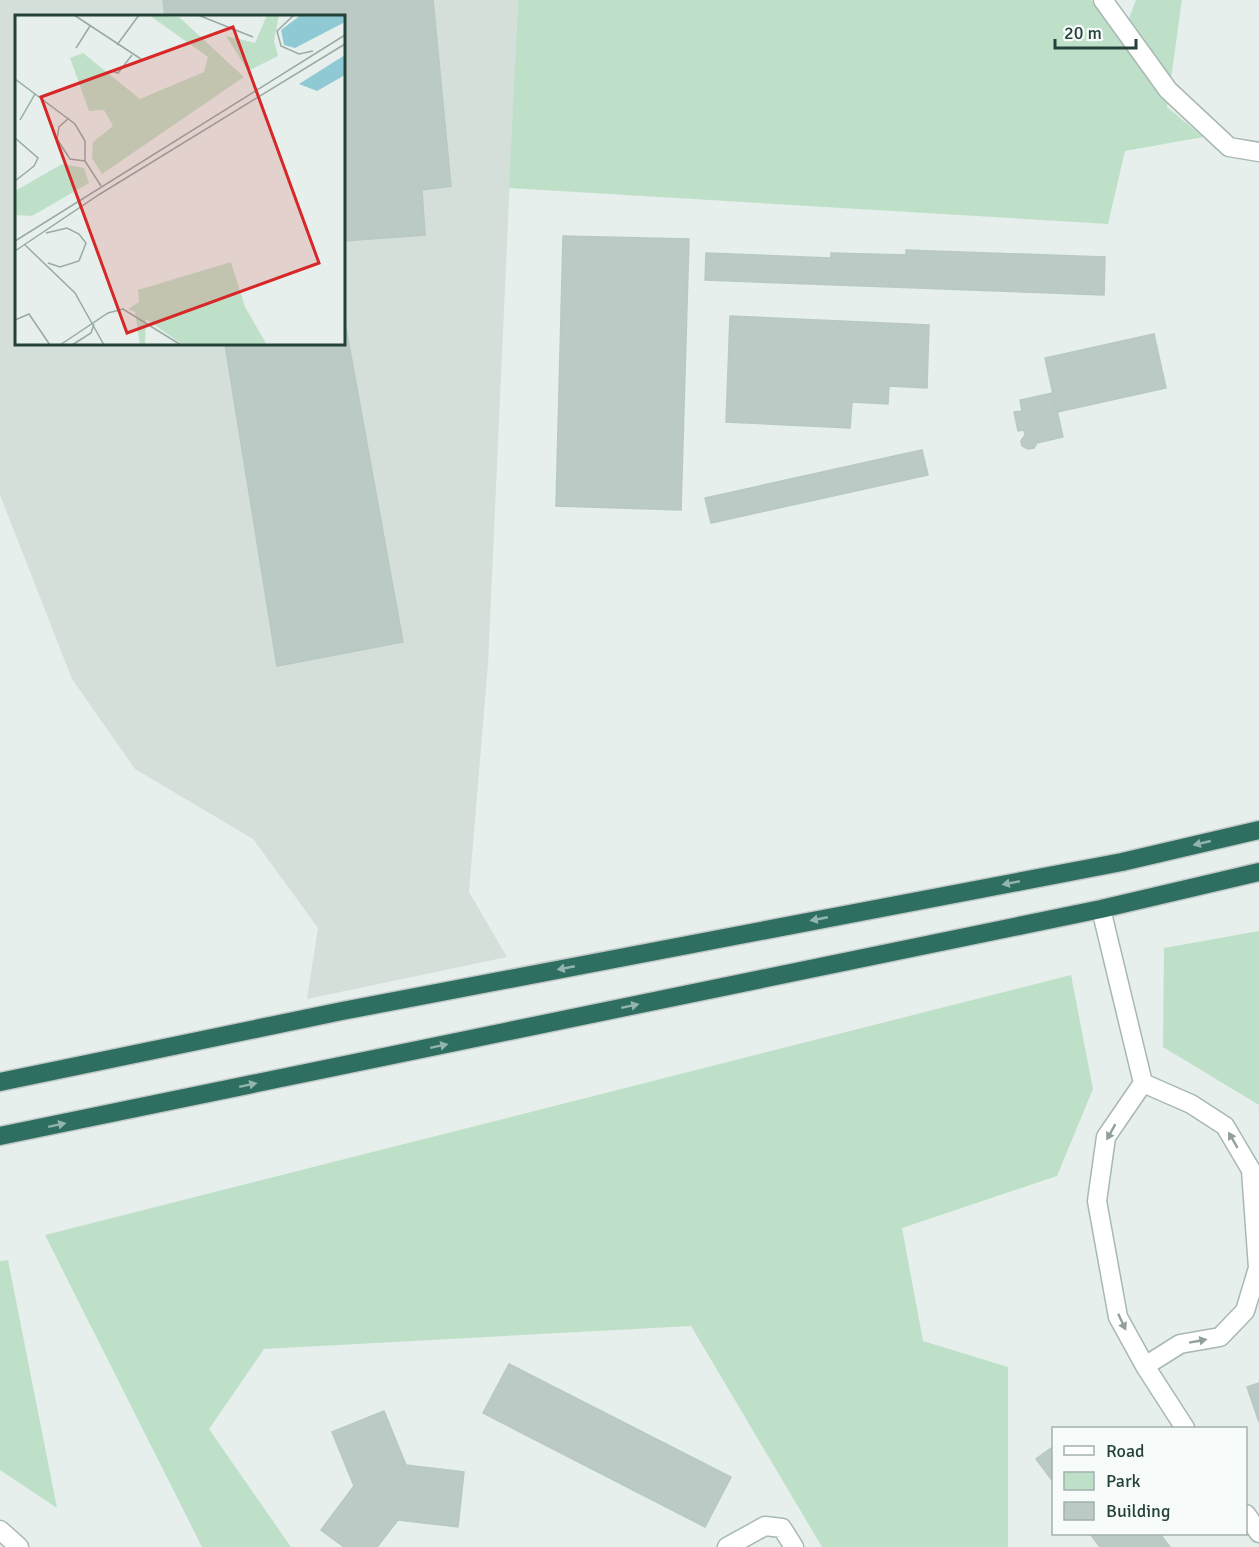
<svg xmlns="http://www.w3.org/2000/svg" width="1259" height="1547" viewBox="0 0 1259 1547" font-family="Signika,sans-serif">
  <rect width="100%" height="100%" fill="#e6efeb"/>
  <path fill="#d4dfda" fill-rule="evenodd" d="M0,0H518L488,664L469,892L507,957L307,999L318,928L253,839L135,769L72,679L0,495ZM16,16H344V344H16Z"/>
  <path fill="#bfe0c8" d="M518,0H1091L1120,41L1136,0H1182L1167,107L1203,137L1125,151L1108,224L509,188Z
    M1259,931V1105L1163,1047L1164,948Z
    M1071,975L1093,1089L1057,1176L902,1228L923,1341L1008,1367V1547H822L691,1326L264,1349L209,1429L291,1547H202L45,1235Z
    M8,1260L57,1508L0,1470V1261Z"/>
  <path fill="#bbcac4" stroke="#b8c9c2" stroke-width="1.5" d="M163,0H433L451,186L422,190L425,235L344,241V16H165Z
    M563,236L689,239L681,510L556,506Z
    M906,250L1105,257L1104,295L705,280L706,253L831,258V253L906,255Z
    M730,316L929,325L927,388L889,386L888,404L852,402L850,428L726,422Z
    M344,317L403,642L277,666L225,344H344Z
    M1154,334L1166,388L1057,412L1045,358Z
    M1053,393L1063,437L1037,443L1034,448L1028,449L1022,446L1021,441L1025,435L1024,430L1018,431L1014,412L1022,411L1020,400Z
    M922,450L928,475L711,523L705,498Z
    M509,1364L731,1477L705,1527L483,1413Z
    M1259,1383V1422L1247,1387Z
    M384,1411L406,1465L464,1472L458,1527L398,1520L377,1547H344L321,1530L354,1486L332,1432Z
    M1054,1446V1483L1036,1459Z
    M1090,1534H1160L1170,1547H1100Z"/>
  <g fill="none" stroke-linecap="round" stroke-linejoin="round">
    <g stroke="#a8b8b2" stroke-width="21">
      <path id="minor" d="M1103,0L1168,90L1229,147L1259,152
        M1101,909L1143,1083L1106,1137L1097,1201L1118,1317L1145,1366L1185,1428
        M1143,1083L1191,1104L1225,1126L1251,1170L1258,1268L1245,1311L1220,1337L1180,1344L1145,1366
        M1246,1514L1259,1533
        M0,1530L19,1547
        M727,1547L765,1526L782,1528L794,1547"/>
    </g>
    <g stroke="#c2cac8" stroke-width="21">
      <path id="highway" d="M0,1082L342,1011L1122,862L1259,830
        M0,1136L1101,909L1259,872"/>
    </g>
    <use href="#minor" stroke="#fff" stroke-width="18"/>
    <use href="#highway" stroke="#2f6f62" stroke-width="18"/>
  </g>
  <defs><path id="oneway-solid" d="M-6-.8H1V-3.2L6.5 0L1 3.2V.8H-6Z" transform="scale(1.5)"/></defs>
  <g fill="#93b5ae">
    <use href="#oneway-solid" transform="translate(1202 843) rotate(167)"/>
    <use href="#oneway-solid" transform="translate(1011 883) rotate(169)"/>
    <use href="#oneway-solid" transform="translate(819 919) rotate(169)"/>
    <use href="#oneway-solid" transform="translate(566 968) rotate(169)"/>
    <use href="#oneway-solid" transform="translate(630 1006) rotate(-12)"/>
    <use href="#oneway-solid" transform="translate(439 1046) rotate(-12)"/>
    <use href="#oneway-solid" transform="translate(248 1085) rotate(-12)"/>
    <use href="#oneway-solid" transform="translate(57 1125) rotate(-12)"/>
  </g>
  <g fill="#92a09c">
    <use href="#oneway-solid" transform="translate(1111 1132) rotate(119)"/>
    <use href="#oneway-solid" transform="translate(1233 1140) rotate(-120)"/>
    <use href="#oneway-solid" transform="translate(1122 1322) rotate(65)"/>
    <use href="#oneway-solid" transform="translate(1198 1341) rotate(-10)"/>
  </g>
  <g transform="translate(15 15)">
    <rect width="330" height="330" fill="#e6efeb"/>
    <path d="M134,0L164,2L229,62L87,159L77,143L78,127L98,111L89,95L74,96L55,43L68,38L125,84L189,57L193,42ZM252,0H264L259,26L263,41L233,56L211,21L240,28ZM47,149L69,153L74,168L17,201L0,200V176ZM216,247L230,292L252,330H168L131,304L130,330H125L120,297L113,294L124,287L123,275Z" fill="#bfe0c8"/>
    <path d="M286,0H330V7L280,33L269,30L266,15ZM330,40V60L302,76L284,69Z" fill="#8ec9d4"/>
    <path fill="none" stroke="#98aaa4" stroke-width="1.5" d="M59,0L126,44M183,0L238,22M279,0L262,16L266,31L284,39L298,36M102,30L124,0M61,33L75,11M97,56L103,58L117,40M0,64L60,109L70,126V146L86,171M54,103L44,112L42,124L55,144L70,146M5,105L20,79M0,123L23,143L19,151L0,166M31,218L52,213L64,219L71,228L64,246L45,252L33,248M0,226L330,20M9,229L60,278L89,330M0,236L85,179L330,29M0,305L14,299L35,330M45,330L93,298L108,294L166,330M57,330L76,318L79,309"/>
    <path fill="#d62828" fill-opacity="0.15" stroke="#d62828" stroke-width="3" d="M218,12L304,248L112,318L26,82Z"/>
    <rect width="330" height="330" fill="none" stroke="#24423a" stroke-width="3"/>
  </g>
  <rect x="1052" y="1427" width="195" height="108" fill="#f7fbf9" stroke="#a3b1ad" stroke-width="1.5"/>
  <rect x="1064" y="1446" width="30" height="9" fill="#ffffff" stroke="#a3b1ad" stroke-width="1.5"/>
  <text x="1106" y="1457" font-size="18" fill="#24423a">Road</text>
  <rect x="1064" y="1472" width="30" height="18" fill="#bfe0c8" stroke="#a3b1ad" stroke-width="1.5"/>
  <text x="1106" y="1487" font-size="18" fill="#24423a">Park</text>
  <rect x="1064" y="1502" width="30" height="18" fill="#bbcac4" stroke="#a3b1ad" stroke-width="1.5"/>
  <text x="1106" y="1517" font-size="18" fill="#24423a">Building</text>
  <path d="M1055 39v9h81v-9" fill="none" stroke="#24423a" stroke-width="3"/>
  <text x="1064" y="39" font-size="18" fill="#24423a" stroke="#f7fbf9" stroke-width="4.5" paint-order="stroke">20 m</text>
</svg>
